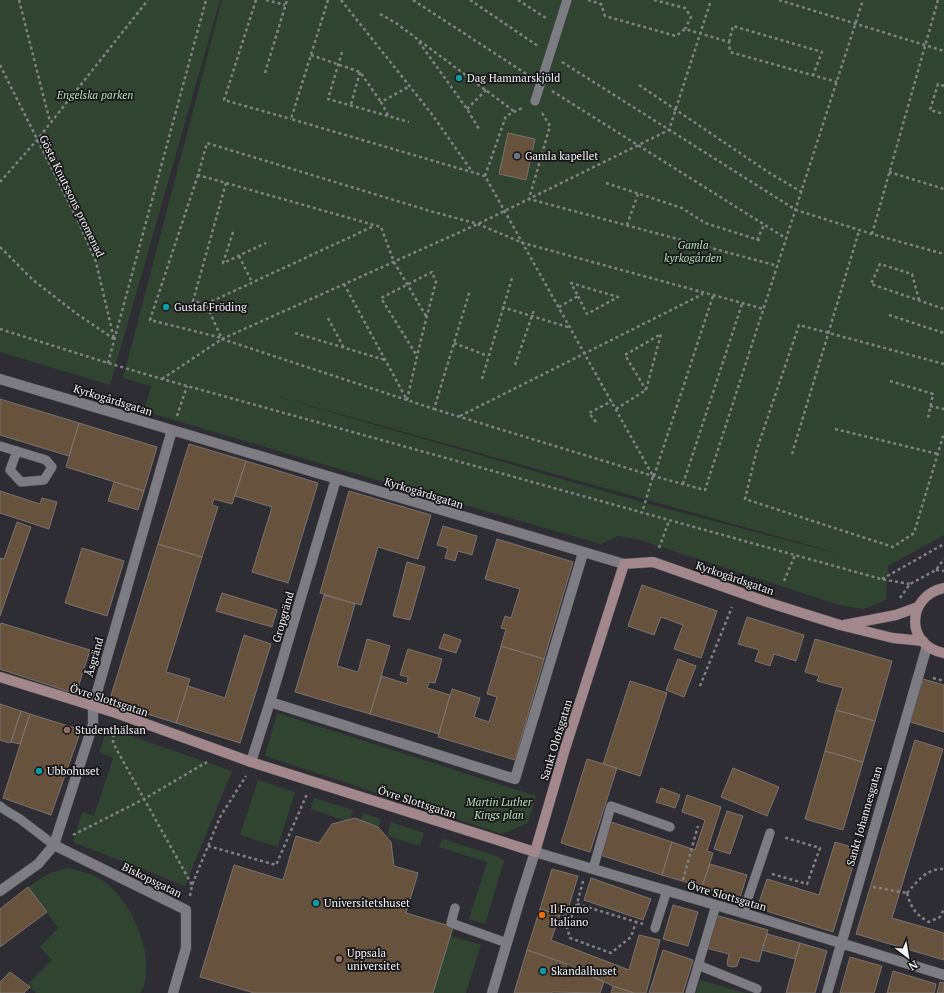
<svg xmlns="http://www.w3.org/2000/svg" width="944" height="993" viewBox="0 0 944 993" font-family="'PT Serif',serif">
  <rect width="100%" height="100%" fill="#2e2d33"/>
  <path fill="#314432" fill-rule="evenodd" d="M0,0H220L110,385L0,352Z
    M222,0H944V535L888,566L886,600L864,609L839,605L637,539L618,536L601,544L339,469L144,411L151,386L123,378ZM240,386L855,558L645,503Z
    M277,713L536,796L528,823L502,834L265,756Z
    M114,730L232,771L185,886L73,842L82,812L94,816L113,758L99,752L105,735Z
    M258,780L295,792L278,847L240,835Z
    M314,798L353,810L349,822L311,809Z
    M363,813L381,819L378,831L359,825Z
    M391,822L424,833L420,846L387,836Z
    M442,839L497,856L504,861L485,924L469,919L487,862L439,847Z
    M68,868C81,871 95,875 105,882C131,902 149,944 146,975C146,981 143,988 140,993H36L27,985L52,960L40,947L58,928L28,887L50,873Z
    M450,936L481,945L466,993H433Z
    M700,980L746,993H696Z"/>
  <path fill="#67523e" stroke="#79736f" d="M508,133L535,139L526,180L499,174Z
    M0,399L79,423L69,456L0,435Z
    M79,423L157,447L144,491L66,467Z
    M189,444L246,461L232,504L214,499L212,505L218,507L202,557L158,544Z
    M246,461L318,483L288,583L252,572L272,507L235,496Z
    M114,482L144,491L138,510L108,501Z
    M0,491L40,504L42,498L57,502L49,529L0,513Z
    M349,491L431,515L418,559L378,547L361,605L320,593Z
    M17,522L31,527L0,616V558L4,559Z
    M443,526L477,536L472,555L458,551L455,561L445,558L448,548L437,545Z
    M497,539L573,562L544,659L501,646L506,629L501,628L505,616L511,618L520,589L485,579Z
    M158,544L202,557L166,672L190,679L176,723L109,702Z
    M82,548L124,561L107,616L65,603Z
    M407,562L425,567L410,620L393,616Z
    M642,585L717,611L701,658L674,649L683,625L661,617L654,635L628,626Z
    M222,593L277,610L272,627L216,611Z
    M324,595L355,604L337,666L358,672L367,639L390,646L370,714L295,692Z
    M747,617L804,635L796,661L774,654L770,666L755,661L759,650L738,644Z
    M1,623L90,650L76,694L0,669V626Z
    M444,634L461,640L456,653L439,648Z
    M244,635L271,644L240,743L176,723L188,686L225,698Z
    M815,639L892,661L875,721L836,710L843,688L817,681L819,676L805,672Z
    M501,646L544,659L515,760L438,737L452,689L480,698L474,717L489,722L497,697L487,694Z
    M408,649L442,659L435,683L429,682L427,688L450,695L439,734L370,714L382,676L407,684L408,677L400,675Z
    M678,659L696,666L684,697L666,690Z
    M923,679L944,685V732L910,722Z
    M630,681L667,693L640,776L603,764Z
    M0,704L21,711L11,742L9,743L0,740Z
    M836,710L875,721L863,762L825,751Z
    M21,711L30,714L20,744L11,742Z
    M30,714L81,730L51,815L3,798Z
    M915,740L943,749L892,918L944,933V960L856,934Z
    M825,751L863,762L843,830L805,819Z
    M587,759L617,768L590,852L561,843Z
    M733,768L779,787L767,816L721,797Z
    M661,788L680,795L675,808L656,802Z
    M687,795L721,807L707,851L713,853L702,887L662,875L672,842L695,850L705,820L682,812Z
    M727,811L743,816L730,854L714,849Z
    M355,818L378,827L391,842L394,866L418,873L406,913L453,927L433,993H254L200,977L234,865L283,880L296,836L319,843L332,824Z
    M611,822L672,842L662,875L600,855Z
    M835,842L858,849L833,932L757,908L767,879L819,895Z
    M710,864L747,875L739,901L702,887Z
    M552,869L578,876L566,916L540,909Z
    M591,878L651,899L643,920L584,900Z
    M28,887L47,912L0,947V909Z
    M673,905L698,912L688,946L663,939Z
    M540,909L560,915L551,940L629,970L639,935L660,940L646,993H634L613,986L567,964L527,950Z
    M715,915L768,930L759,962L740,957L737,966L733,967L728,966L727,963L729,954L706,948Z
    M767,934L800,943L795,959L762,950Z
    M800,943L827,951L815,993H786Z
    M527,950L567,964L565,972L578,976L580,971L604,982L600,993L552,992V993H514Z
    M663,950L693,960L683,993H649Z
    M850,957L882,966L874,993H840Z
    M893,971L936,984L934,993H887Z
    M10,972L30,987L24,993H0V982Z
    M940,982L944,983V993H937Z
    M613,986L634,993H611Z"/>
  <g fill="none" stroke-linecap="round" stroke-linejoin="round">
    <g stroke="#4b4b4f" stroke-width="10">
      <path id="lane" d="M535,101L567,0
        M0,446L46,460L52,467L44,480L21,482L10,470L17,451
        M0,806L5,810L20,819L54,845
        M593,869L611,806L670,827
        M455,908L451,923L507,943
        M743,913L770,833
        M655,928L667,890
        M698,965L757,989
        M690,993L716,905"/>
    </g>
    <g stroke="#4b4b4f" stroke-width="11">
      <path id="street" d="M0,379L624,564
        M270,702L515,779L583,553
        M251,762L270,702L336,479
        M54,845L186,910V948L173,993
        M0,891L38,864L54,845L93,724V706L172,430
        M492,993L520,899L535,852L743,913L944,975
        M827,993L927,646"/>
    </g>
    <g stroke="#4b4b4f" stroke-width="11">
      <path id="secondary" d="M944,588C906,596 905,646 944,653
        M844,625L896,615L918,607
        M0,677L116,713L251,762L535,852L565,749L624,564L653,562L773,604L840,625L893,638L923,641"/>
    </g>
    <path stroke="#828186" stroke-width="2.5" stroke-dasharray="3 3" stroke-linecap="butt" d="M19,0L50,122
      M256,0L224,100L291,119
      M266,0L285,5
      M328,0L291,119L485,176L653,476L642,513
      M341,0L431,113L473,173
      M413,0L528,75
      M470,0L538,46
      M518,0L546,18
      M588,0L601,4L605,16L676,36L685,29L729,42L730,52L837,82
      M654,0L685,8L691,17L685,29
      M779,0L944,51
      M380,14L396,23L515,112
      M419,42L467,109L479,129
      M729,42L733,26L822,52L813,75
      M342,52L328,99L409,122
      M311,55L360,72L381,102
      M562,62L796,210L872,234L944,254
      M0,65L79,223L96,262L114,339
      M265,73L287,0
      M639,85L771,174L802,192
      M944,86L938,84L930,110L944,114
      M552,91L787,239
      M351,104L360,72
      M467,109L486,90
      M542,113L550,126L529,199L778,266
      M388,115L381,102L410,86
      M889,172L944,189
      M198,175L150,320L222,338
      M485,176L506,116L524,107
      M0,182L37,140L148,0
      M226,183L193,301L206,304L222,339L434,409L470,290
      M606,183L682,208L705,223L762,241
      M627,225L638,194
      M233,232L223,263L266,243
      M872,234L938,0
      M757,240L764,225
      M0,247L33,280L77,314L114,339
      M239,256L252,282
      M344,284L407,400
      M919,300L912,274L880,264L871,284L944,309
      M206,304L374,226
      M502,307L571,328
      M559,307L578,296L571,283L618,297L587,314L578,296
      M889,315L944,333
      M426,316L394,262L381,227L198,175L207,143L430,211L478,224L523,243L764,309
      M328,318L344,348
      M0,329L108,363L162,379L881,579L910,584
      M295,333L385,360
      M454,343L488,356
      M108,363L206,0
      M944,364L799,325L757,449L745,499L893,547L914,533L944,433
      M515,365L534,310
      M162,379L222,339L478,224L669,130L711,0
      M482,379L512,278
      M890,381L933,394L928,418
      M407,400C416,360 425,321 436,282L432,272L381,298L417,356
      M930,406L944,409
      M434,409L653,476L705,490L863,0
      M616,409L646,390L661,334L625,355L646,390
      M177,416L187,386
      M460,416L703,294
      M596,422L589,413L612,401
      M835,429L938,454
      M792,454L859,231
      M654,476L713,296
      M683,484L742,304
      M659,548L669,521
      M936,570L944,571
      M882,579L944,544
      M784,581L795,555
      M900,598L910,584L936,570L944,559
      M933,678L944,681
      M700,686L732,607
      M114,728L113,743L192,885
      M73,835L144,799L207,762
      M208,846L276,865L307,794
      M772,874L807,884L820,848L783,837
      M683,880L698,826
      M583,881L577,904L643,924
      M873,887L907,893
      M907,893C911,908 916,915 929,922L940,917L944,909
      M907,893C917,882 926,868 944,869
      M190,896L192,885L220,817L246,776
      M577,904L567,927L570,938L611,953L631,937L636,922"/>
    <use href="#lane" stroke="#7d7c83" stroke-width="9"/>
    <use href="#street" stroke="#7d7c83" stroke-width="10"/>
    <use href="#secondary" stroke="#a2878c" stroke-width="10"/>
  </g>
  <g fill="#0f9aa8" stroke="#161618" stroke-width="1.5">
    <circle cx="459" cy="78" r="4"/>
    <circle cx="166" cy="307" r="4"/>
    <circle cx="39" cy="771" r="4"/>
    <circle cx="316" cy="903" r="4"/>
    <circle cx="543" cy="971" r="4"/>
  </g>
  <circle fill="#6b7280" stroke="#161618" stroke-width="1.5" cx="517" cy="156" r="4"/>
  <g fill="#8d6e63" stroke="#161618" stroke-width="1.5">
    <circle cx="67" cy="730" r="4"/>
    <circle cx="339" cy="959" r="4"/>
  </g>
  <circle fill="#e8710a" stroke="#161618" stroke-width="1.5" cx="542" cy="915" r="4"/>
  <g text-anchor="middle" stroke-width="3.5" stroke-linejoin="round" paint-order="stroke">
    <g font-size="11" fill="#f4f4f7" stroke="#161618" text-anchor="start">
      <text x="467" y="82">Dag Hammarskjöld</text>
      <text x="525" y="160">Gamla kapellet</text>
      <text x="174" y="311">Gustaf Fröding</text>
      <text x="75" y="734">Studenthälsan</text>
      <text x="47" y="775">Ubbohuset</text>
      <text x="324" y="907">Universitetshuset</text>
      <text x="550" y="913">Il Forno<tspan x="550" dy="13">Italiano</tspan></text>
      <text x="347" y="957">Uppsala<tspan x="347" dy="13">universitet</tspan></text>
      <text x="551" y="975">Skandalhuset</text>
    </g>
    <g font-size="11" font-style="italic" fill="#b6e0b7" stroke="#161618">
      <text x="95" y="99">Engelska parken</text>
      <text x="693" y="249">Gamla<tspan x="693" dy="13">kyrkogården</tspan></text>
      <text x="499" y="806">Martin Luther<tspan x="499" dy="13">Kings plan</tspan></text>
    </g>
    <g font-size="11" fill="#f4f4f7" stroke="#161618">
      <text transform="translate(72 196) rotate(64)" y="4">Gösta Knutssons promenad</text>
      <text transform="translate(113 400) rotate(17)" y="4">Kyrkogårdsgatan</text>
      <text transform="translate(424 493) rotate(17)" y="4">Kyrkogårdsgatan</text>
      <text transform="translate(735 578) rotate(19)" y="4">Kyrkogårdsgatan</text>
      <text transform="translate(283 617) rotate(-74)" y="4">Gropgränd</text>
      <text transform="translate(94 657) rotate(-74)" y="4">Åsgränd</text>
      <text transform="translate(109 700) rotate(18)" y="4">Övre Slottsgatan</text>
      <text transform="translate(556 740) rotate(-73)" y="4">Sankt Olofsgatan</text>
      <text transform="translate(417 802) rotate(18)" y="4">Övre Slottsgatan</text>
      <text transform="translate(864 816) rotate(-74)" y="4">Sankt Johannesgatan</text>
      <text transform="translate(152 880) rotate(26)" y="4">Biskopsgatan</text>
      <text transform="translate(727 896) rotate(16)" y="4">Övre Slottsgatan</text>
    </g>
  </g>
  <g transform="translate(908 957) rotate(149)" stroke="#161618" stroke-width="3" paint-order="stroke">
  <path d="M0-3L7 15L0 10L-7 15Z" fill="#f4f4f7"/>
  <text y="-6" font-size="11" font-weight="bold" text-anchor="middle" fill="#f4f4f7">N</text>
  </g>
</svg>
